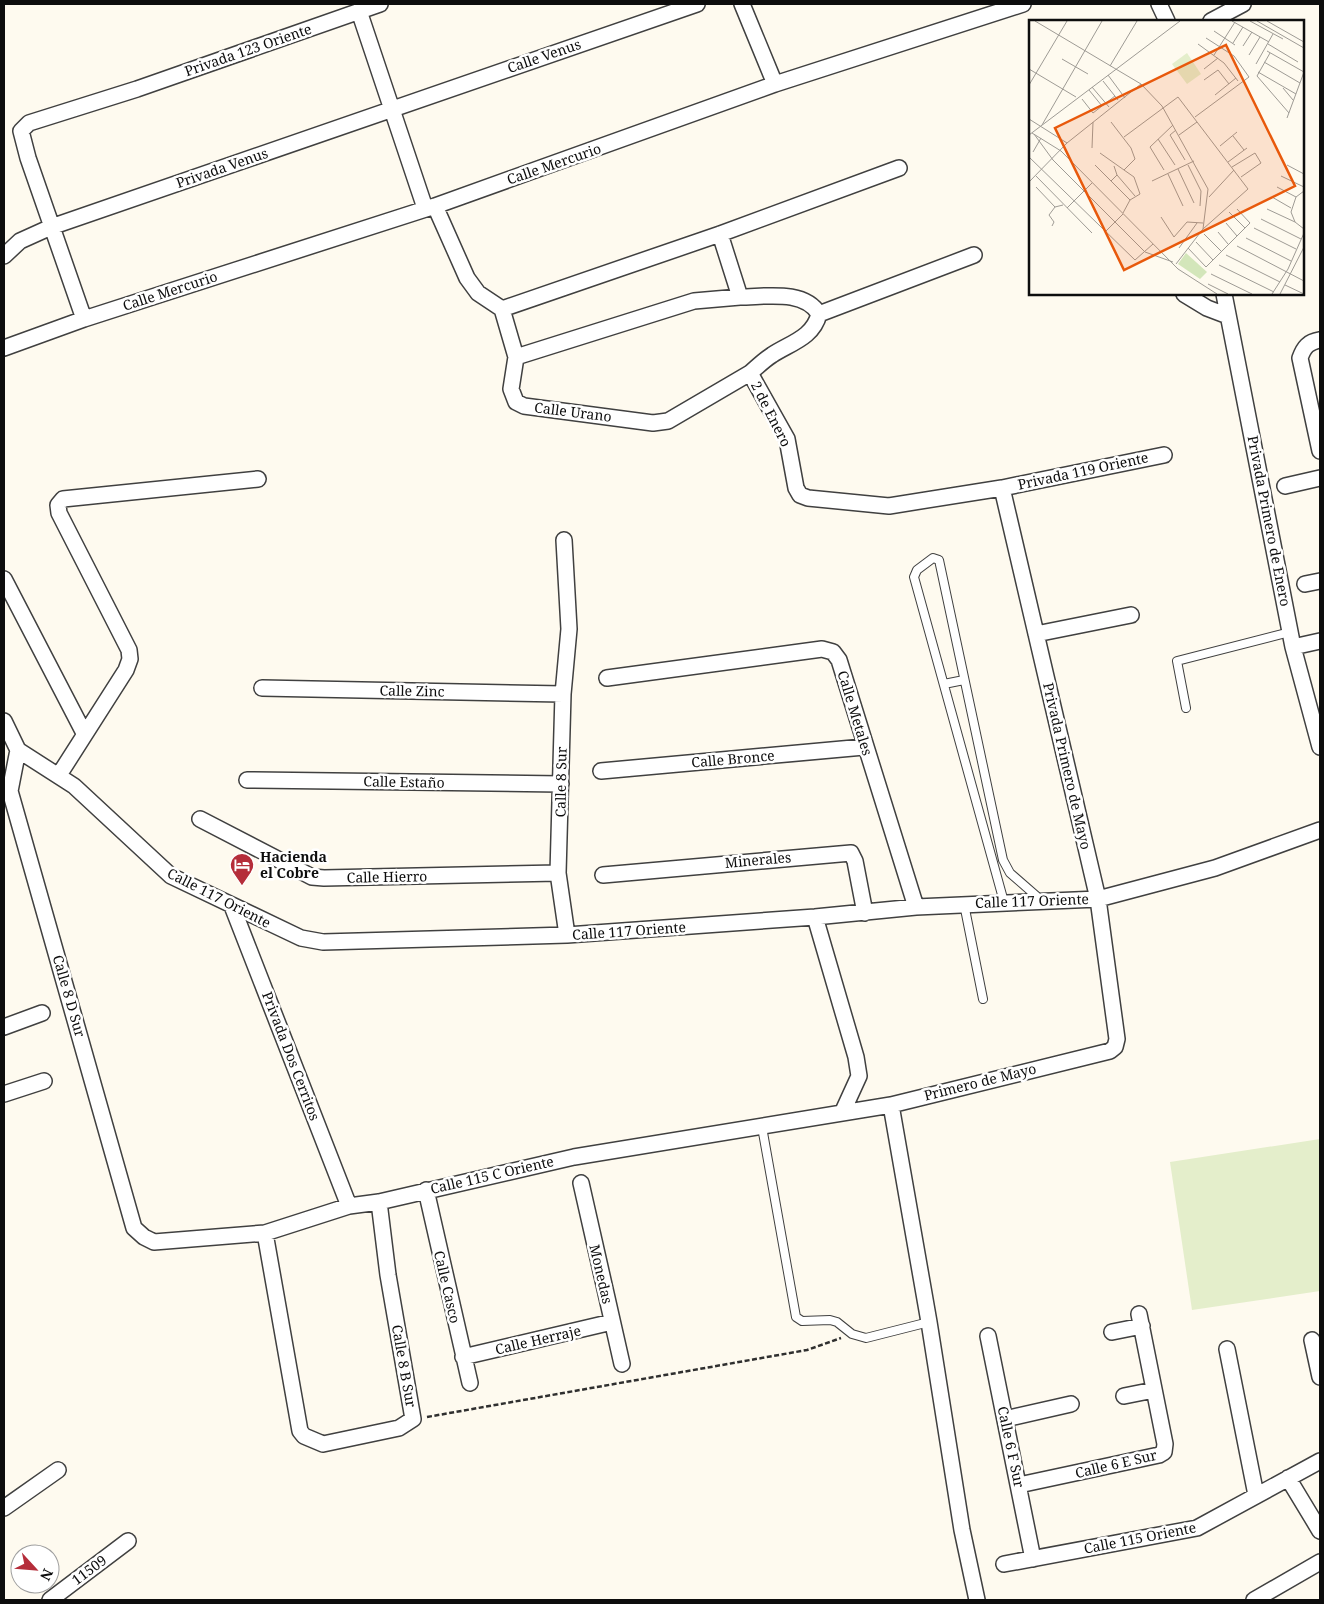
<svg xmlns="http://www.w3.org/2000/svg" width="1324" height="1604" viewBox="0 0 1324 1604" font-family="'Noto Serif',serif">
  <rect width="100%" height="100%" fill="#fefaef"/>
  <path fill="#e4eecb" d="M1320,1139V1291L1192,1310L1170,1162Z"/>
  <g fill="none" stroke-linecap="round" stroke-linejoin="round">
    <g stroke="#404040" stroke-width="10">
      <path id="service" d="M944,684L964,680
        M1186,708L1177,661L1290,632
        M1004,902L914,577L917,570L933,558L939,560L1003,860L1010,873L1041,900
        M964,904L983,999
        M762,1127L796,1317L802,1321L830,1320L837,1322L852,1334L866,1338L929,1322"/>
    </g>
    <g stroke="#404040" stroke-width="18">
      <path id="minor" d="M742,4L775,84
        M1159,4L1167,21
        M359,11L425,208
        M1211,21L1243,4
        M435,206L467,278L478,293L502,309L516,357L511,389L516,402L524,406L653,423L668,421L750,373
        M720,234L740,297C765,297 804,289 819,314C813,338 790,343 772,355C764,360 757,367 750,373L787,439L796,488L800,495L808,498L889,506L1002,488L1164,455
        M4,256L20,241L51,227L697,4
        M1184,294L1207,308L1228,316
        M1224,294L1293,647L1320,747
        M502,309L720,234L899,168
        M819,314L974,255
        M84,319L28,158L21,131L29,123L137,89L380,4
        M1320,340C1308,342 1304,347 1300,358L1320,451
        M4,348L84,319L435,206L775,84L1023,4
        M516,357L694,301L740,297
        M1285,486L1320,478
        M564,540L569,629L563,694L558,873L567,935
        M4,579L84,733
        M1305,584L1320,581
        M1036,634L1131,615
        M1293,647L1320,641
        M607,678L822,649L833,652L839,660L916,907
        M262,688L563,694
        M4,721L18,750L74,786L171,876L301,938L323,942L567,935L815,917L916,907L1098,899L1215,868L1320,830
        M18,750L10,791L134,1228L144,1237L154,1242L265,1233L349,1206L379,1202L574,1157L891,1105L1110,1051L1115,1047L1117,1039L1098,899L1002,488
        M601,771L864,747
        M59,775L126,670L130,659L129,650L59,513L58,505L63,499L258,479
        M247,780L561,784
        M200,819L312,877L324,878L558,873
        M603,875L851,853L855,861L865,913
        M232,906L349,1206
        M815,917L856,1057L859,1076L843,1111
        M4,1027L42,1013
        M4,1094L44,1081
        M891,1105L929,1322L962,1530L977,1600
        M581,1183L622,1364
        M426,1190L470,1383
        M265,1233L300,1431L304,1436L323,1444L399,1428L413,1419L388,1275L379,1202
        M1112,1332L1142,1326
        M988,1336L1033,1559
        M1312,1340L1320,1377
        M1227,1349L1256,1495
        M463,1357L612,1322
        M1124,1396L1154,1390
        M1005,1419L1071,1404
        M1288,1478L1320,1531
        M1019,1485L1159,1455L1164,1452L1165,1444L1139,1314
        M4,1508L58,1470
        M1004,1564L1197,1528L1320,1461
        M50,1600L128,1541
        M1254,1600L1320,1562"/>
    </g>
    <path stroke="#2f2f2f" stroke-width="2.5" stroke-dasharray="5 2.5" stroke-linecap="butt" d="M427,1417L807,1350L841,1338"/>
    <use href="#service" stroke="#fff" stroke-width="8"/>
    <use href="#minor" stroke="#fff" stroke-width="15"/>
  </g>
  <defs>
    <g id="hotel-pin" transform="scale(1.25)"><path d="M0 17L-7.5 6A9.5 9.5 0 1 1 7.5 6Z" fill="#b52d3a" stroke="#fff"/><path d="M-6-4.5h1.5V1H6V5H4.5V3h-9V5H-6ZM-4 0a1.8 1.8 0 1 1 3.6 0ZM.5 0V-2.5h3Q6-2.5 6 0Z" fill="#fff"/></g>
  </defs>
  <g fill-rule="evenodd">
    <use href="#hotel-pin" x="242" y="865"/>
  </g>
  <g text-anchor="middle" stroke-width="5" stroke-linejoin="round" paint-order="stroke">
    <g font-size="14" fill="#0d0d0d" stroke="#fff">
      <text transform="translate(248 50) rotate(-19)" y="5">Privada 123 Oriente</text>
      <text transform="translate(544 56) rotate(-19)" y="5">Calle Venus</text>
      <text transform="translate(554 164) rotate(-19)" y="5">Calle Mercurio</text>
      <text transform="translate(222 168) rotate(-19)" y="5">Privada Venus</text>
      <text transform="translate(170 291) rotate(-18)" y="5">Calle Mercurio</text>
      <text transform="translate(573 412) rotate(7)" y="5">Calle Urano</text>
      <text transform="translate(771 414) rotate(63)" y="5">2 de Enero</text>
      <text transform="translate(1083 471) rotate(-12)" y="5">Privada 119 Oriente</text>
      <text transform="translate(1269 521) rotate(79)" y="5">Privada Primero de Enero</text>
      <text transform="translate(412 691) rotate(1)" y="5">Calle Zinc</text>
      <text transform="translate(855 713) rotate(73)" y="5">Calle Metales</text>
      <text transform="translate(733 759) rotate(-5)" y="5">Calle Bronce</text>
      <text transform="translate(1067 766) rotate(77)" y="5">Privada Primero de Mayo</text>
      <text transform="translate(404 782) rotate(1)" y="5">Calle Estaño</text>
      <text transform="translate(561 782) rotate(-89)" y="5">Calle 8 Sur</text>
      <text transform="translate(758 860) rotate(-5)" y="5">Minerales</text>
      <text transform="translate(387 877) rotate(-1)" y="5">Calle Hierro</text>
      <text transform="translate(219 898) rotate(27)" y="5">Calle 117 Oriente</text>
      <text transform="translate(1032 901) rotate(-2)" y="5">Calle 117 Oriente</text>
      <text transform="translate(629 931) rotate(-4)" y="5">Calle 117 Oriente</text>
      <text transform="translate(69 996) rotate(74)" y="5">Calle 8 D Sur</text>
      <text transform="translate(291 1056) rotate(69)" y="5">Privada Dos Cerritos</text>
      <text transform="translate(980 1082) rotate(-14)" y="5">Primero de Mayo</text>
      <text transform="translate(492 1175) rotate(-13)" y="5">Calle 115 C Oriente</text>
      <text transform="translate(601 1274) rotate(77)" y="5">Monedas</text>
      <text transform="translate(447 1287) rotate(77)" y="5">Calle Casco</text>
      <text transform="translate(538 1340) rotate(-13)" y="5">Calle Herraje</text>
      <text transform="translate(404 1366) rotate(80)" y="5">Calle 8 B Sur</text>
      <text transform="translate(1011 1447) rotate(78)" y="5">Calle 6 F Sur</text>
      <text transform="translate(1116 1464) rotate(-13)" y="5">Calle 6 E Sur</text>
      <text transform="translate(1140 1538) rotate(-11)" y="5">Calle 115 Oriente</text>
      <text transform="translate(89 1570) rotate(-37)" y="5">11509</text>
    </g>
    <g font-size="14" font-weight="bold" fill="#0d0d0d" stroke="#fff" text-anchor="start">
      <text x="260" y="862">Hacienda<tspan x="260" dy="16">el Cobre</tspan></text>
    </g>
  </g>
  <g transform="translate(1029 20)">
    <rect width="275" height="275" fill="#fefaef"/>
    <path d="M157,233L178,252L171,259L149,244Z" fill="#d3e6ba"/>
    <path d="M158,33L172,54L158,64L143,44Z" fill="#e4eecb"/>
    <path fill="none" stroke="#9e9b95" stroke-width="1" d="M6,1L112,64L133,86L179,169L174,209L147,244M203,1L240,22M221,1L254,19M228,1L275,28M238,1L275,22M185,11L206,25M204,23L214,7M169,24L195,43L209,61M239,24L269,42M214,26L223,12M238,31L275,52M241,33L228,56L260,93M185,35L206,2M220,35L231,17M33,39L59,54M235,42L271,63M227,44L244,14M81,46L108,1M0,49L47,77M175,49L189,38M229,52L267,74M79,55L96,78M175,60L189,50L200,64M74,61L89,80M0,65L38,1M63,67L80,87M254,68L264,80M60,70L73,86M186,75L207,58M53,79L64,93L86,76M166,97L220,57L205,36L177,18M258,98L275,52M0,99L38,123M13,105L73,1M147,110L141,115L156,140M3,113L32,131L149,249L188,274M5,114L24,140L116,232L144,242M0,115L151,1M150,115L168,102M204,116L215,130M95,117L149,77L219,169L174,209M129,119L146,145M191,126L208,112M63,128L64,102M4,132L12,118M71,133L95,150L106,139L102,128L82,102M0,137L106,240L124,224M199,142L218,128M66,145L101,180M159,145L172,171L171,186M258,145L275,154M203,147L226,133L232,143L212,157M149,149L165,183M135,150L121,127L144,105M139,154L154,186M88,155L106,176M7,156L63,213M252,156L275,167M82,161L88,155L85,146M123,161L165,141M0,162L38,123L112,64M7,167L26,187L34,185M248,167L267,177M275,171L267,177L262,192L266,202L275,209M180,177L205,150M243,177L262,188M38,188L63,163M238,189L266,202M200,192L216,208M94,193L101,180L111,174L105,157L95,150M132,197L145,217L158,202L174,203M232,199L272,219M197,203L208,216M23,206L25,202L20,195L26,187M225,208L267,229M77,211L94,194M189,212L199,224M175,214L192,231M217,218L262,241M167,222L184,240M208,226L275,261M150,228L168,203M159,228L177,247L221,203L208,189M197,235L251,262M190,245L245,272M182,254L223,274M179,264L199,274M256,265L275,274M243,274L259,249L275,213M251,274L275,227"/>
    <path fill="#e8590c" fill-opacity="0.15" stroke="#e8590c" stroke-width="2.5" d="M197,25L266,166L95,250L26,108Z"/>
    <rect width="275" height="275" fill="none" stroke="#0d0d0d" stroke-width="2.5"/>
  </g>
  <rect width="1324" height="1604" fill="none" stroke="#0d0d0d" stroke-width="10"/>
  <g transform="translate(35 1569) rotate(116)"><circle r="24" fill="#ffffff" stroke="#9e9e9e"/>
  <path d="M0-4L9 19L0 12L-9 19Z" fill="#b52d3a"/>
  <text y="-8" font-size="14" font-weight="bold" text-anchor="middle" fill="#0d0d0d">N</text>
  </g>
</svg>
